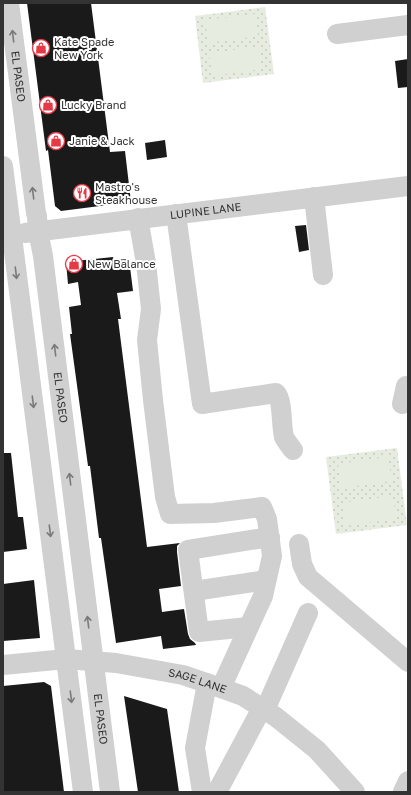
<svg xmlns="http://www.w3.org/2000/svg" width="411" height="795" viewBox="0 0 411 795" font-family="'Golos Text',sans-serif">
  <defs>
    <pattern id="grass-dots" width="8" height="8" patternUnits="userSpaceOnUse"><rect width="8" height="8" fill="#e6ecdf"/><path d="M2 2h.1M6 6h.1" fill="none" stroke="#c6cbc0" stroke-width="1.8" stroke-linecap="round"/></pattern>
  </defs>
  <rect width="100%" height="100%" fill="#fff"/>
  <path fill="url(#grass-dots)" d="M265,7L274,74L203,83L195,16Z
    M397,448L407,525L336,534L326,457Z"/>
  <path fill="#e6ecdf" d="M255,14L258,36L208,43L205,20Z
    M259,47L262,69L212,76L209,53Z
    M388,457L392,481L341,488L338,464Z
    M393,496L396,519L345,526L342,503Z"/>
  <path fill="#1a1a1a" d="M27,3H91L110,152L125,151L131,202L61,211L55,206L48,150L46,151Z
    M408,59V87L398,88L395,61Z
    M165,140L167,157L147,160L145,143Z
    M306,225L309,250L299,252L295,226Z
    M113,257L114,260L129,259L133,291L117,293L121,319H118L147,547L180,543L177,546V552L181,586L159,589L162,612L184,609L188,634L190,639L195,643L196,645L163,649L161,636L116,643L101,538H99L90,466H88L70,334H72L69,307L81,305L78,282L68,284L66,262Z
    M3,453H11L18,517H23L27,549L3,552Z
    M34,580L40,638L3,641V584Z
    M44,682L51,686L64,792H3V686Z
    M124,696L167,709L179,792H138Z"/>
  <g fill="none" stroke-linecap="round" stroke-linejoin="round">
    <g stroke="#d0d0d0" stroke-width="20">
      <path id="s1" d="M9,3L36,213L37,216L38,231L43,256L110,792"/>
      <path d="M337,34L408,25"/>
      <path d="M3,166L83,792"/>
      <path d="M314,197L323,275"/>
      <path d="M176,214L202,404L276,393C283,400 281,426 284,437C286,441 290,446 293,450"/>
      <path d="M138,218L146,263L151,309L147,340L153,400L165,497L170,514L214,513L262,507L267,519L272,556L263,596L221,688"/>
      <path id="s2" d="M25,233L408,186"/>
      <path d="M402,404L406,386H408"/>
      <path d="M299,544L302,564L308,577L408,662"/>
      <path d="M194,591L266,580"/>
      <path d="M248,627L199,632L188,550L270,537"/>
      <path id="s3" d="M3,665L66,659L116,663L183,675L221,688L243,696L276,717L317,750L355,792"/>
      <path d="M265,710L308,613"/>
      <path d="M202,792L195,748L207,683"/>
      <path d="M217,792L262,708"/>
      <path d="M403,792L408,781"/>
    </g>
  </g>
  <defs><path id="oneway-shaft" d="M-6 0H5M1.5-3L5.5 0L1.5 3" fill="none" stroke-width="1.6" stroke-linecap="round" stroke-linejoin="round"/></defs>
  <g stroke="#7a7a7a">
    <use href="#oneway-shaft" transform="translate(13 36) rotate(-97)"/>
    <use href="#oneway-shaft" transform="translate(33 193) rotate(-97)"/>
    <use href="#oneway-shaft" transform="translate(16 273) rotate(83)"/>
    <use href="#oneway-shaft" transform="translate(55 350) rotate(-97)"/>
    <use href="#oneway-shaft" transform="translate(33 402) rotate(83)"/>
    <use href="#oneway-shaft" transform="translate(70 479) rotate(-97)"/>
    <use href="#oneway-shaft" transform="translate(50 531) rotate(83)"/>
    <use href="#oneway-shaft" transform="translate(88 622) rotate(-97)"/>
    <use href="#oneway-shaft" transform="translate(71 697) rotate(83)"/>
  </g>
  <defs>
    <g id="shop-ring" transform="scale(0.9)"><circle r="9.5" fill="#fff" stroke="#e63946" stroke-width="1.5"/><path d="M-5-2.5h2.3a2.7 3.5 0 0 1 5.4 0H5L5.5 6h-11ZM-1.5-2.5h3a1.5 2.3 0 0 0-3 0Z" fill="#e63946"/></g>
    <g id="restaurant-ring" transform="scale(0.9)"><circle r="9.5" fill="#fff" stroke="#e63946" stroke-width="1.5"/><path d="M-5-6h1v4h1v-4h1v4h1v-4h1v5L-1.5 .5V6h-2V.5L-5-1ZM5-6V6H3V1.5H1.5Q1.5-4 5-6Z" fill="#e63946"/></g>
  </defs>
  <g fill-rule="evenodd">
    <use href="#shop-ring" x="41" y="48"/>
    <use href="#shop-ring" x="48" y="105"/>
    <use href="#shop-ring" x="56" y="141"/>
    <use href="#restaurant-ring" x="82" y="193"/>
    <use href="#shop-ring" x="74" y="264"/>
  </g>
  <g text-anchor="middle" stroke-width="4" stroke-linejoin="round" paint-order="stroke">
    <g font-size="11" fill="#333" stroke="#fff" text-anchor="start">
      <text x="54" y="46">Kate Spade<tspan x="54" dy="13">New York</tspan></text>
      <text x="61" y="109">Lucky Brand</text>
      <text x="69" y="145">Janie &amp; Jack</text>
      <text x="95" y="191">Mastro's<tspan x="95" dy="13">Steakhouse</tspan></text>
      <text x="87" y="268">New Balance</text>
    </g>
    <g font-size="11" fill="#333" stroke="#fff">
      <text dy="4" stroke="none"><textPath href="#s1" startOffset="74">EL PASEO</textPath></text>
      <text dy="4" stroke="none"><textPath href="#s2" startOffset="182">LUPINE LANE</textPath></text>
      <text dy="4" stroke="none"><textPath href="#s1" startOffset="398">EL PASEO</textPath></text>
      <text dy="4" stroke="none"><textPath href="#s3" startOffset="197">SAGE LANE</textPath></text>
      <text dy="4" stroke="none"><textPath href="#s1" startOffset="722">EL PASEO</textPath></text>
    </g>
  </g>
  <rect width="411" height="795" fill="none" stroke="#333333" stroke-width="8"/>
</svg>
